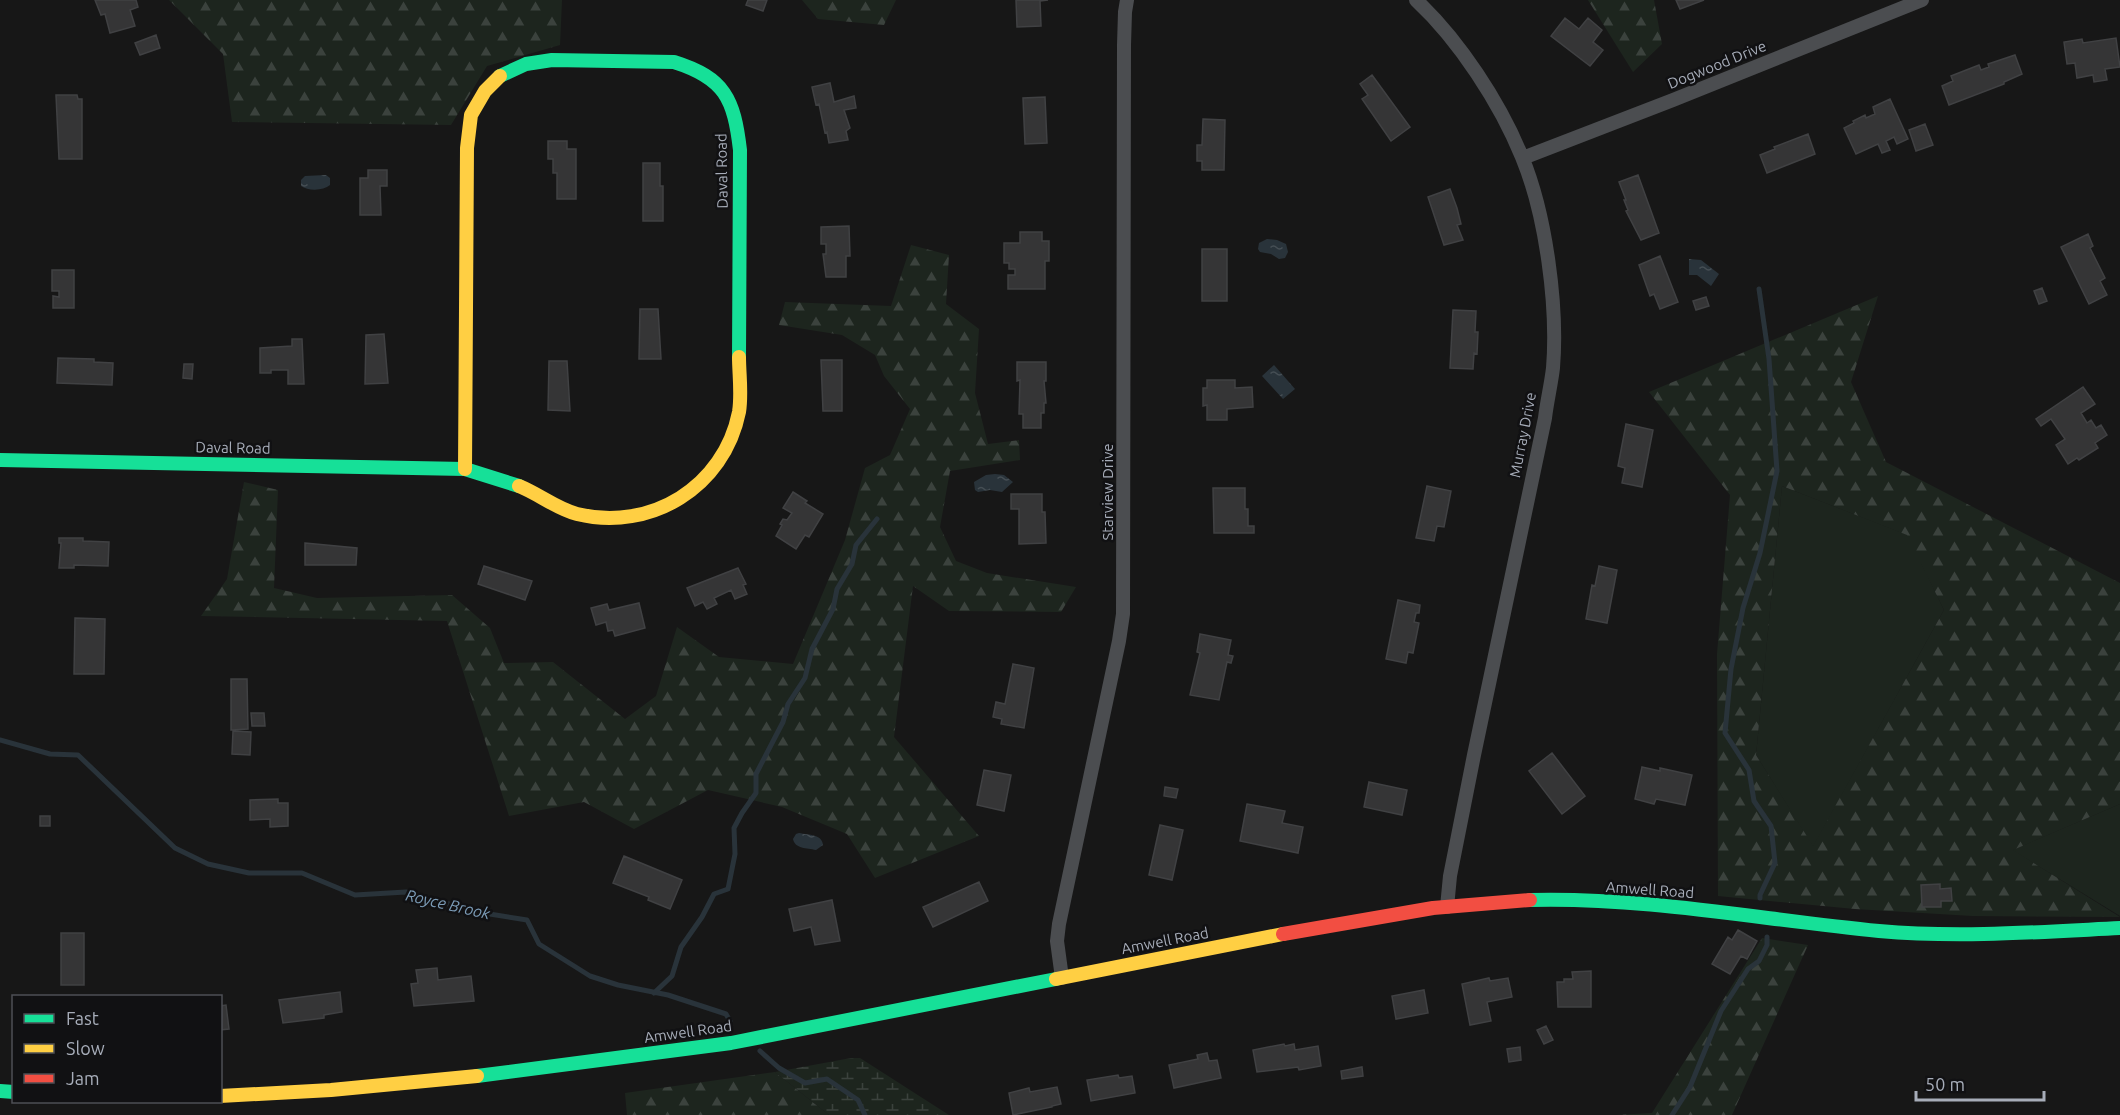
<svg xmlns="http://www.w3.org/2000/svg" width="2120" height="1115" viewBox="0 0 2120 1115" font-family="Ubuntu,sans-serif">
  <defs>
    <pattern id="forest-firs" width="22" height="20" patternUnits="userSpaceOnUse" patternTransform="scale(1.5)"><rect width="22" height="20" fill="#1d251e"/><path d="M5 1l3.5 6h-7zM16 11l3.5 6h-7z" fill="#3b423d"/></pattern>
    <pattern id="wetland-marsh" width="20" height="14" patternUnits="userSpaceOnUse" patternTransform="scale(1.5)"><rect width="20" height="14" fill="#1d251e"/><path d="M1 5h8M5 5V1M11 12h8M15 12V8" fill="none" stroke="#3b423d"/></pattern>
    <pattern id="water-ripples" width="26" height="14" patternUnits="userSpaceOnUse" patternTransform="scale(1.5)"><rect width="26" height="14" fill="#29333a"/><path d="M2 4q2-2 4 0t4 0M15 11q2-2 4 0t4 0" fill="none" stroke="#454e54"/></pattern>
  </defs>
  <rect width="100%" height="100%" fill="#171717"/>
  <path fill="#1d251e" d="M1782,486L1908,535L1944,610L1813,847L1756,755Z
    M2120,804V916L2012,850Z"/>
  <path fill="url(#forest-firs)" fill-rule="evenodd" d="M169,0H562L560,45L487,66L451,125L232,122L223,54Z
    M802,0H896L884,25L818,19Z
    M1588,0H1654L1662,44L1633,72Z
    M911,245L949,255L946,304L979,329L975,393L988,444L1019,440L1020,460L950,471L940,527L956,561L987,573L1076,587L1061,612L949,611L913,586L894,737L979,836L875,878L847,834L782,807L708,790L634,829L584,802L509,816L447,621L201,616L227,579L244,482L278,490L274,588L317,598L452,595L490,628L504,663L553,662L625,719L656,696L677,627L719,657L793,664L845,540L865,468L890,455L910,409L884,376L875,355L842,335L779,325L785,302L891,306Z
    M1878,296L1851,382L1886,462L2120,583V804L2013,850L2120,917L1973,916L1855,909L1718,896L1717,654L1730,495L1649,392ZM1782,486L1907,535L1944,610L1813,846L1756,755Z
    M1762,938L1808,945L1732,1115H1616L1652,1113Z
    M775,1072L829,1115H627L625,1093Z"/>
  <path fill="url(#wetland-marsh)" d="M851,1058H860L949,1115H829L775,1072Z"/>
  <path fill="url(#water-ripples)" d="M326,175L330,178V185C323,191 308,191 301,186V180L305,176Z
    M1267,239L1277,240L1286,244L1288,252L1285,258L1279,259L1271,254L1260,252L1258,249L1259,243Z
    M1689,259L1701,260L1719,274L1711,286L1697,275H1689Z
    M1274,365L1295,389L1283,399L1262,376Z
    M995,474L1004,475L1013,482L1002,492L990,490L978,492L975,490L974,482L986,475Z
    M799,833C809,835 822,834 823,845L816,850C807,848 795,849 793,839L796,834Z"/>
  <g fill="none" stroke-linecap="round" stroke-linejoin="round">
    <path stroke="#29333a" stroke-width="5" d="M1759,289L1769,359L1777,471L1760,553L1743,608L1731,669L1725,733L1749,770L1754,801L1771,826L1775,863L1760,895V898
      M0,740L50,754L78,755L175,848L208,864L249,873H302L355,895L406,892L477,912L527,920L539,944L590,976L618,985L668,995L726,1014L730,1021
      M654,993L672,976L681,947L702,917L714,894L728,889L735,854L734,828L742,813L756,793V774L783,722L788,704L805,678L812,649L833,609L837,589L852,564L856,545L877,519
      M760,1051L779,1068L805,1083L827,1079L858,1100L865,1115
      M1672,1115L1690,1087L1721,1011L1748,969L1759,961L1767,945V937"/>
  </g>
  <path fill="#353536" stroke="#404143" stroke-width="1.5" d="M95,0H136L138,7L130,10L135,26L110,33L105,14L101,15Z
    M748,0H767L763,11L746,5Z
    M1016,0H1048L1040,1L1041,26L1017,27Z
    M1676,0H1704L1680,9Z
    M1565,18L1579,29L1588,18L1602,30L1593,42L1603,50L1590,66L1551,36Z
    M156,35L160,48L140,55L135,43Z
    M2116,38L2120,67L2105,69L2107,80L2094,82L2093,75L2077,78L2075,63L2067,64L2064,42L2082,39L2083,43Z
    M2015,55L2022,74L2004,82V84L1949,105L1942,86L1953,81L1951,76L1979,65L1981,70L1989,67L1988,64Z
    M1372,75L1410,127L1391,141L1362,99L1368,95L1360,84Z
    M830,83L834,102L854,96L856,108L844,110L850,128L846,131L848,140L829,143L827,132L825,133L819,104L816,105L812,87Z
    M56,95H77L78,99H82V159H59Z
    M1045,97L1047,143L1025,144L1023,98Z
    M1890,99L1908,139L1897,144L1894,137L1886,141L1890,150L1882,153L1878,144L1856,154L1844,128L1854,123L1853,121L1865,115L1866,118L1875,114L1873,107Z
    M1203,119L1225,120L1224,170H1202V161H1197V145H1202Z
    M1925,124L1933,145L1916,151L1909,130Z
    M1808,134L1815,154L1767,173L1760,155L1775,149L1774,147Z
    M548,141H567V149H576V199H557V173H553V159H548Z
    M643,163H660V186H663V221H643Z
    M368,170H387V186H380L381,215H360V178H368Z
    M1638,175L1659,233L1641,240L1626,211L1628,210L1624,200H1626L1619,182Z
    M1450,189L1457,208L1461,224L1457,225L1463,240L1444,245L1428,197Z
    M849,226L850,256H846V277H826L823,254H826V244H821V227Z
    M1020,232H1042V241H1049V261H1045V289H1008V275H1015V269H1009V263H1004V243H1020Z
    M2088,234L2093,246L2090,248L2105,278L2100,281L2107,295L2089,304L2061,247Z
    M1202,249H1227V301H1202Z
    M1660,256L1678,302L1660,309L1654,294L1650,296L1639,265Z
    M52,270H74V308H53V296L59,297V291H52Z
    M2042,288L2047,301L2039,304L2034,291Z
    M1706,297L1709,306L1696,310L1693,301Z
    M640,309H658L661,359H639Z
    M1453,310L1476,311L1475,332H1478L1477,354L1474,353L1473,369L1450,368Z
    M384,334L388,383L365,384L366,335Z
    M292,339H302L304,384H288V370H271V373H260V348L292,346Z
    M58,358L94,359V362L113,363L112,385L57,383Z
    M821,360H842V411H823Z
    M549,361H567L570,411L548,410Z
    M1017,362H1046V381H1044L1046,403H1044V413H1041V428H1023V414H1019L1020,380L1017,381Z
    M184,364H193L192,379L183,378Z
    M1207,380H1235V388L1252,387L1253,407L1227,409V420H1207V405L1203,406V388H1207Z
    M2083,387L2095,404L2081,413L2087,423L2091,420L2096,428L2101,425L2107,435L2095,443L2098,448L2079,460L2077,458L2068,464L2056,445L2065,439L2051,419L2041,426L2036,419Z
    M1626,424L1653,430L1642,487L1622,483L1625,468L1618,466Z
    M1427,486L1451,491L1444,527L1437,526L1434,541L1416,538Z
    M1213,488H1245V509H1248V526H1254V533H1214Z
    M793,492L807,501L805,503L823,514L809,537L805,535L796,549L776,536L782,525L780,524L783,519L787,520L792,513L783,508Z
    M1011,494H1042V512H1045L1046,543L1019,544V509H1011Z
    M59,538H83V541L109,542L108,566L74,565V568H59L61,543H59Z
    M305,543L357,548L356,565H305Z
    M484,566L532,581L525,600L478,584Z
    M1599,566L1617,570L1607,623L1586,619L1592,585L1595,586Z
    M738,568L746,584L743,585L747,594L735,599L731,590L714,598L717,604L707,609L703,602L695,606L687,588Z
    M1398,600L1420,605L1419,613H1416L1414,622L1419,623L1413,653L1408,652L1406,663L1386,659Z
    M639,603L645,628L615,636L613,630L608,631L606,622L596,625L591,608L607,604L609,610Z
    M75,618L105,619L104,674H74Z
    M1200,634L1231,640L1228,655L1233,656L1231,663L1227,662L1219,700L1190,695L1200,653L1197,652Z
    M1013,664L1034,668L1024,728L1001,724L1002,719L993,717L996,702L1005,704Z
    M231,679H247L248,729L231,730Z
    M251,713H264L265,726H252Z
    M233,731L251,732L250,755L232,754Z
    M1552,753L1585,796L1562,814L1529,771Z
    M1642,767L1660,771V768L1692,775L1685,805L1656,799L1654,804L1635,799Z
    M984,770L1011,775L1004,811L977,805Z
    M1369,782L1407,790L1402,815L1364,807Z
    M1165,787L1178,789L1176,798L1164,796Z
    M278,799V803H288V826L270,827V819L250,820V800Z
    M1247,804L1285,811L1282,823L1303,827L1298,853L1240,841Z
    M40,816H50V826H40Z
    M1160,825L1183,830L1172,880L1149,875Z
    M624,856L682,880L670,909L648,900L649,897L613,883Z
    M979,882L988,901L933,927L923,907Z
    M1940,884V889L1951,888L1952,901H1941V907H1922L1921,885Z
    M832,900L840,941L815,945L811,927L794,931L789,909Z
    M1738,930L1757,941L1747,959L1741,956L1730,974L1712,964L1728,937L1732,940Z
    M61,933H84V985H61Z
    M437,968L438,980L471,976L474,1001L414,1006L411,984L418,983L416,970Z
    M1591,971V1007H1558L1557,982H1564V979H1573L1572,972Z
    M1489,978L1490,981L1508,978L1512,997L1487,1002L1491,1021L1470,1025L1462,984Z
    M1424,990L1428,1013L1396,1019L1392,996Z
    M340,992L342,1012L324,1015V1018L283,1023L279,1000Z
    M226,1005L229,1029L220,1030V1006Z
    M1546,1026L1553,1040L1544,1044L1537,1030Z
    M1284,1044L1285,1046L1294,1044L1295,1050L1318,1046L1321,1066L1299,1070L1298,1067L1257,1072L1253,1050Z
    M1520,1047L1521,1060L1509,1062L1507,1049Z
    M1207,1053L1209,1061L1217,1060L1221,1078L1174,1088L1169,1065L1198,1059L1197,1055Z
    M1362,1067L1363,1076L1342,1079L1341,1071Z
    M1118,1075L1119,1078L1132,1076L1135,1093L1091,1101L1087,1080Z
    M1057,1087L1061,1104L1052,1106V1107L1013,1115L1009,1093L1029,1088L1030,1092Z"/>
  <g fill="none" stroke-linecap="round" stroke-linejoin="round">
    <path stroke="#4b4d50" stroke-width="14" d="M1416,0C1459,40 1500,103 1522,157C1546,215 1558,306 1553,368C1551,385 1547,401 1545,418L1474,755L1450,876L1447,907
      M1523,158L1673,100L1922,0
      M1062,978L1057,941L1059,924L1119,641L1123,614L1124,45L1125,12L1127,0"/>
    <path stroke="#16e098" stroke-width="14" d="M500,76L526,64L552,60L674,62C725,78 734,99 740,150L739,357
      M0,460L465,469L519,486
      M1530,900C1648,897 1763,920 1879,931C1959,938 2040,932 2120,928
      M477,1076L731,1043L1056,979
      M0,1091L14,1092"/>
    <path stroke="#ffcf43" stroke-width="14" d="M465,469L467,148L471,115L485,91L500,76
      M519,486C539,494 557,509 577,514C651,532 724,487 739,412C742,394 739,374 739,357
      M1056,979L1283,934
      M220,1096L331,1090L477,1076"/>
    <path stroke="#f24e42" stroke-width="14" d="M1283,934L1433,908L1530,900"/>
  </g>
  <g text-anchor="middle" stroke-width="5" stroke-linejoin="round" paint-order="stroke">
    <g font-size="15" fill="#a7adb9" stroke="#111113">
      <text transform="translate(1717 65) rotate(-22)" y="5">Dogwood Drive</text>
      <text transform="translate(722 171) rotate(-91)" y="5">Daval Road</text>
      <text transform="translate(1523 435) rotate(-79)" y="5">Murray Drive</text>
      <text transform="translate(233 448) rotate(1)" y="5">Daval Road</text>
      <text transform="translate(1108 492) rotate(-90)" y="5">Starview Drive</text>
      <text transform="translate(1650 890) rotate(4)" y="5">Amwell Road</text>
      <text transform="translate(1165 941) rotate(-11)" y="5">Amwell Road</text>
      <text transform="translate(688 1032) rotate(-8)" y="5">Amwell Road</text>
    </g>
    <g font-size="16" font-style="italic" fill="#7c9cb7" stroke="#111113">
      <text transform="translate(448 904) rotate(13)" y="6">Royce Brook</text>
    </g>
  </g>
  <rect x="12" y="995" width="210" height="108" fill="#111113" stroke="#4d4f55" stroke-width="1.5"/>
  <rect x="24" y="1014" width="30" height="9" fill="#16e098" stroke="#4d4f55" stroke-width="1.5"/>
  <text x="66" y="1025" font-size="18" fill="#a7adb9">Fast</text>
  <rect x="24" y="1044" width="30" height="9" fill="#ffcf43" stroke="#4d4f55" stroke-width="1.5"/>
  <text x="66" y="1055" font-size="18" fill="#a7adb9">Slow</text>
  <rect x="24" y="1074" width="30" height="9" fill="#f24e42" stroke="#4d4f55" stroke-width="1.5"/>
  <text x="66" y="1085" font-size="18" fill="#a7adb9">Jam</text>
  <path d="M1916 1091v9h128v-9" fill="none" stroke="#a7adb9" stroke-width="3"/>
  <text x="1925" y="1091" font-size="18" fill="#a7adb9" stroke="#111113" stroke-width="4.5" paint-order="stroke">50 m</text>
</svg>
